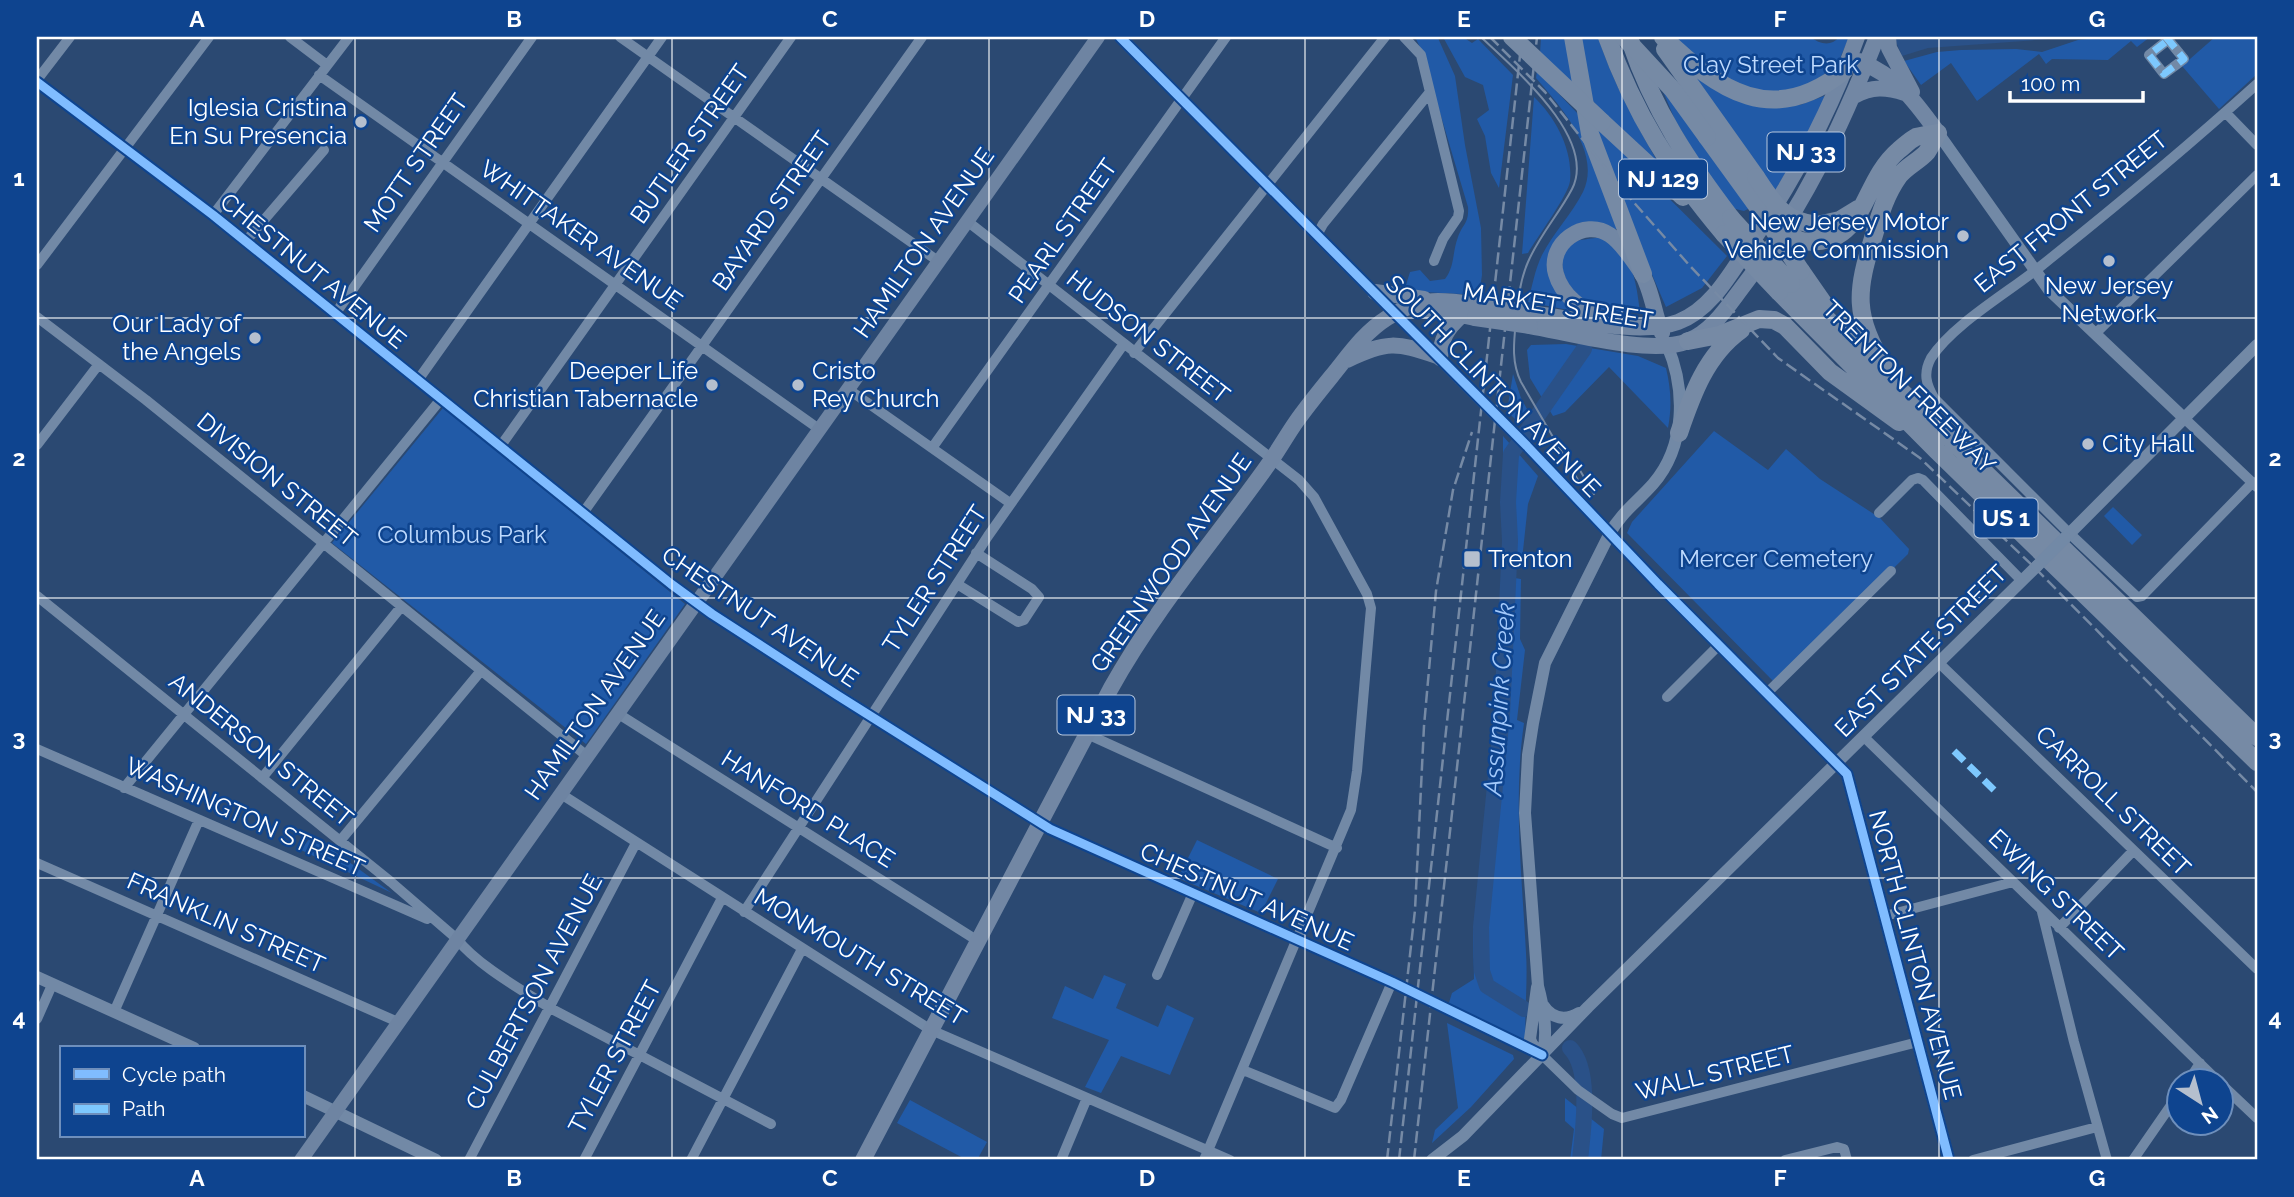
<svg xmlns="http://www.w3.org/2000/svg" width="2294" height="1197" viewBox="0 0 2294 1197" font-family="Raleway,sans-serif">
  <rect width="100%" height="100%" fill="#2b4972"/>
  <path fill="#215aa7" d="M1415,37L1438,38L1455,76L1465,145L1481,228L1482,275L1479,295L1404,291L1410,272L1420,270L1430,281L1445,279C1455,266 1452,253 1458,237C1463,223 1469,224 1468,207L1421,49Z
    M1443,37H1463L1472,43L1478,39L1513,75L1499,188L1491,173L1485,136L1477,119L1489,110L1483,85L1465,77Z
    M1541,37H1568L1576,86L1540,53Z
    M1581,37H1598C1613,83 1636,124 1660,166L1650,163L1589,97Z
    M1672,37H1810C1820,44 1831,47 1839,37H1849L1839,61L1837,60L1814,85L1768,94L1723,82Z
    M2106,37H2150L2137,47L2131,41L2108,60L2052,59L2046,64L2039,54L1977,101L1951,63L1921,85L1904,61L1937,52L1961,50L2016,49L2042,52L2078,40Z
    M2215,37H2257V74L2219,109L2182,66Z
    M1682,62L1766,105H1800L1824,96L1826,101L1775,191Z
    M1537,71L1579,115L1623,229H1610L1555,244L1568,310L1528,302C1532,287 1535,269 1542,255C1553,233 1572,214 1583,192C1602,152 1560,106 1536,78Z
    M1662,89L1750,208L1744,211L1727,207L1675,120Z
    M1534,97C1556,118 1573,150 1570,181C1569,194 1536,239 1528,253L1522,254Z
    M1596,126L1727,256L1702,288L1666,307L1611,180Z
    M1599,237C1604,240 1610,241 1614,244C1634,258 1637,290 1640,312C1625,312 1605,313 1591,306C1570,295 1546,257 1577,241C1583,239 1592,239 1599,237Z
    M1566,344L1638,356L1666,368C1671,389 1672,407 1668,428L1609,367L1565,412L1553,416L1530,378L1527,350L1531,345Z
    M1513,374L1521,398L1527,409L1520,424L1507,411Z
    M443,408L685,604L586,744L332,543Z
    M1714,431L1768,470L1786,449L1820,479L1880,518L1909,549L1908,554L1776,684L1627,533L1632,522Z
    M1503,436L1538,476L1528,504L1522,560L1503,558Z
    M2113,507L2142,535L2132,545L2104,516Z
    M1502,576L1521,579L1520,639L1525,650L1517,720L1524,723C1513,799 1522,876 1526,953C1528,983 1524,1013 1526,1044L1448,1006L1452,993L1474,979L1473,933L1498,697Z
    M312,835L389,891L392,893L301,850Z
    M1197,840L1278,879L1261,913L1178,878Z
    M1104,975L1126,984L1116,1008L1158,1027L1167,1005L1194,1018L1170,1075L1121,1056L1101,1093L1085,1087L1109,1040L1052,1018L1065,986L1093,999Z
    M1447,1023L1513,1055L1514,1059L1471,1107L1432,1143L1435,1130L1458,1108Z
    M1565,1098L1604,1129L1601,1160H1570L1574,1129L1565,1121Z
    M910,1100L987,1142L977,1160H967L897,1123Z"/>
  <path fill="#2a5188" d="M1894,37H2078L1928,48L1902,56Z"/>
  <g fill="none" stroke-linecap="round" stroke-linejoin="round">
    <path stroke="#2a5188" stroke-width="16" d="M1524,1009L1487,986L1482,971L1481,927L1502,715L1510,541L1508,502L1511,454L1584,349
      M1570,1048C1592,1070 1583,1131 1580,1160"/>
    <path stroke="#7289a6" stroke-width="10" d="M290,37L327,65
      M620,37L938,261
      M1404,37L1421,55L1459,211L1458,217L1443,239L1434,261
      M2166,37L2184,59L2164,74L2149,55L2168,40
      M319,75L819,429
      M37,80L70,37
      M37,82L213,215L671,584L712,614L1050,829L1401,987
      M2226,113L2257,145
      M213,215L349,37
      M967,221L1299,480L1314,497L1367,594L1371,608L1370,619L1357,771L1351,810L1204,1160
      M1317,235L1323,224L1430,92
      M246,241L324,150
      M37,265L209,37
      M335,314L532,37
      M37,317L146,400L587,756
      M2095,334L2257,175
      M1134,353L1385,37
      M418,380L662,37
      M848,389L1010,503
      M2184,418L2257,487
      M37,445L99,364
      M500,447L791,37
      M932,448L1226,37
      M2253,482L2142,596L2137,597L2069,533L1934,398C1926,384 1923,373 1931,358C1953,324 2009,292 2041,266C2115,207 2187,147 2257,84
      M583,513L922,37
      M1879,513L1912,480L1918,478L1923,480L2022,581
      M957,584L1018,622L1024,620L1039,597L1032,589L976,553
      M37,596L391,882L457,939C477,965 522,990 550,1008L771,1124
      M1939,663L2257,969
      M1767,693L1891,571
      M1667,697L1719,645
      M617,713L978,941
      M1087,734L1337,848
      M1864,737L2219,1082
      M37,749L427,919
      M262,778L401,607
      M124,788L441,399
      M561,794L931,1030L1230,1160
      M340,841L480,672
      M37,863L398,1022
      M744,912L988,536L1123,345
      M2042,912L2074,1042L2107,1160
      M1885,916L2013,882
      M2059,928L2133,851
      M1157,975L1193,893
      M1448,1010L1542,1055L1578,1090L1612,1114L1622,1118L1918,1042
      M114,1012L199,820
      M37,1019L52,985
      M1243,1070L1335,1108L1341,1100L1392,982
      M2188,1082L2200,1063
      M2220,1083L2257,1118
      M469,1160L636,843
      M584,1160L722,898
      M691,1160L802,949
      M1061,1160L1087,1098
      M1785,1160L1837,1147L1844,1149L1847,1160
      M1973,1160L2097,1127
      M2133,1160L2178,1095"/>
    <path stroke="#7289a6" stroke-width="12" d="M1120,37L1460,379
      M1938,133L2049,290L2184,418
      M1527,446L1658,584L1847,774L1949,1160
      M2065,538L2257,345
      M37,977L194,1048
      M1537,987L1530,1039L1532,1044L1542,1055
      M1543,1005C1552,1019 1565,1021 1579,1013
      M1543,1053C1548,1031 1544,1008 1538,986L1525,813L1528,755L1533,723L1545,663L1610,533C1621,513 1638,501 1653,484C1686,446 1686,389 1667,345
      M303,1096L436,1160
      M1432,1160L1463,1136L1588,1007L2037,566"/>
    <path stroke="#6e84a2" stroke-width="14" d="M301,1160L1098,37"/>
    <path stroke="#7287a4" stroke-width="16" d="M1888,37L1889,48L1912,92
      M1859,61C1898,77 1914,100 1938,133
      M1854,96C1872,86 1886,87 1905,93
      M1375,292L1424,299
      M1418,310L1446,312L1475,318
      M1536,314C1577,319 1639,336 1678,322C1710,310 1729,276 1747,249C1792,183 1830,113 1857,37
      M1600,319C1582,309 1562,296 1556,274C1547,244 1584,217 1610,235C1622,243 1633,260 1641,272C1652,289 1654,315 1662,333
      M1530,326C1570,333 1652,356 1688,341C1712,331 1726,309 1741,289C1803,209 1840,130 1877,37
      M1440,358C1441,338 1447,329 1461,316
      M1347,360C1387,341 1396,342 1437,356
      M863,1160L1111,688C1156,607 1217,537 1270,462C1279,449 1287,435 1296,422C1308,405 1322,388 1335,372C1351,352 1365,332 1387,318C1419,298 1436,299 1473,304"/>
    <path stroke="#768aa5" stroke-width="18" d="M1573,37L1590,134L1643,274
      M1607,37C1635,115 1671,171 1724,234
      M1663,37C1719,91 1773,128 1844,71
      M1631,43C1653,109 1689,163 1731,218
      M1665,49L1756,177
      M1602,122L1683,197
      M1707,137L1765,217
      M1817,225L1840,220L1858,209
      M1800,241C1868,249 1858,185 1899,150C1904,146 1910,140 1916,137C1923,135 1931,134 1938,133
      M1801,271L1826,307
      M1791,284L2257,737
      M1779,292L1937,451L2257,762
      M1688,341L1719,335L1759,319L1774,320L1785,326L1830,372L1899,422
      M1885,367C1853,316 1856,291 1874,235C1880,214 1886,194 1899,176C1907,166 1919,161 1927,152C1931,146 1934,139 1938,133
      M1679,433C1692,395 1706,355 1741,330"/>
    <path stroke="#768aa5" stroke-width="2" d="M1481,37C1513,68 1598,138 1572,189C1559,214 1539,236 1528,262C1520,280 1518,300 1516,320C1514,341 1511,362 1521,382L1578,480
      M1578,467L1594,494"/>
    <path stroke="#768aa5" stroke-width="2.5" stroke-dasharray="12 5" stroke-linecap="butt" d="M1490,37L1545,92L1622,189L1690,266L1778,358L1920,458L2035,568L2257,792
      M1387,1160L1415,910L1424,726L1436,591L1453,490L1472,432
      M1399,1160L1522,37
      M1414,1160L1537,37"/>
    <path stroke="#7289a6" stroke-width="10" d="M1401,987L1448,1010"/>
    <path stroke="#7289a6" stroke-width="12" d="M1460,379L1527,446
      M2037,566L2065,538"/>
    <path stroke="#7287a4" stroke-width="16" d="M1473,304L1536,314
      M1475,318L1530,326"/>
    <path stroke="#768aa5" stroke-width="18" d="M1512,37L1602,122
      M1624,37L1673,90L1707,137
      M1756,177C1774,204 1783,221 1817,225
      M1765,217L1801,271
      M1731,218L1791,284
      M1772,224L1800,241
      M1724,234L1779,292"/>
    <path stroke="#7dc8fe" stroke-width="7" stroke-dasharray="14 7" stroke-linecap="butt" d="M2166,37L2184,59L2164,74L2149,55L2168,40
      M1954,751L1994,790"/>
    <g stroke="#0e448f" stroke-width="13">
      <path id="cycleway" d="M1120,37L1527,446L1658,584L1847,774L1949,1160
        M37,82L213,215L671,584L712,614L837,695L1050,829L1392,982L1542,1055"/>
    </g>
    <use href="#cycleway" stroke="#80bcff" stroke-width="9"/>
  </g>
  <path fill="none" stroke="#fff" stroke-width="2" stroke-opacity="0.55" d="M355,37V1160M672,37V1160M989,37V1160M1305,37V1160M1622,37V1160M1939,37V1160M37,318H2257M37,598H2257M37,878H2257"/>
  <g fill="#b5bfce" stroke="#0e448f" stroke-width="2.5">
    <circle cx="361" cy="122" r="7"/>
    <circle cx="1963" cy="236" r="7"/>
    <circle cx="2109" cy="261" r="7"/>
    <circle cx="255" cy="338" r="7"/>
    <circle cx="712" cy="385" r="7"/>
    <circle cx="798" cy="385" r="7"/>
    <circle cx="2088" cy="444" r="7"/>
    <rect x="1463" y="550" width="18" height="18" rx="3.5"/>
  </g>
  <g text-anchor="middle" stroke-width="5" stroke-linejoin="round" paint-order="stroke">
    <g fill="#0e448f" stroke="#b7c7dd" stroke-width="2">
      <rect x="1767.5" y="132.5" width="77" height="39" rx="5"/>
      <rect x="1619" y="159.5" width="88" height="39" rx="5"/>
      <rect x="1974.5" y="498.5" width="63" height="39" rx="5"/>
      <rect x="1057.5" y="695.5" width="77" height="39" rx="5"/>
    </g>
    <g font-size="23" font-weight="bold" fill="#fff">
      <text x="1806" y="160">NJ 33</text>
      <text x="1663" y="187">NJ 129</text>
      <text x="2006" y="526">US 1</text>
      <text x="1096" y="723">NJ 33</text>
    </g>
    <g font-size="24" fill="#bedafe" stroke="#0e448f">
      <text x="1771" y="73">Clay Street Park</text>
      <text x="462" y="543">Columbus Park</text>
      <text x="1776" y="567">Mercer Cemetery</text>
    </g>
    <g font-size="24" fill="#fff" stroke="#0e448f" text-anchor="end">
      <text x="347" y="116">Iglesia Cristina<tspan x="347" dy="28">En Su Presencia</tspan></text>
      <text x="1949" y="230">New Jersey Motor<tspan x="1949" dy="28">Vehicle Commission</tspan></text>
      <text x="2109" y="294" text-anchor="middle">New Jersey<tspan x="2109" dy="28">Network</tspan></text>
      <text x="241" y="332">Our Lady of<tspan x="241" dy="28">the Angels</tspan></text>
      <text x="698" y="379">Deeper Life<tspan x="698" dy="28">Christian Tabernacle</tspan></text>
      <text x="812" y="379" text-anchor="start">Cristo<tspan x="812" dy="28">Rey Church</tspan></text>
      <text x="2102" y="452" text-anchor="start">City Hall</text>
      <text x="1488" y="567" text-anchor="start">Trenton</text>
    </g>
    <g font-size="24" fill="#fff" stroke="#0e448f">
      <text transform="translate(690 144) rotate(-55)" y="8">BUTLER STREET</text>
      <text transform="translate(416 163) rotate(-55)" y="8">MOTT STREET</text>
      <text transform="translate(772 211) rotate(-55)" y="8">BAYARD STREET</text>
      <text transform="translate(2071 212) rotate(-39)" y="8">EAST FRONT STREET</text>
      <text transform="translate(1063 231) rotate(-55)" y="8">PEARL STREET</text>
      <text transform="translate(581 235) rotate(35)" y="8">WHITTAKER AVENUE</text>
      <text transform="translate(924 243) rotate(-55)" y="8">HAMILTON AVENUE</text>
      <text transform="translate(313 271) rotate(39)" y="8">CHESTNUT AVENUE</text>
      <text transform="translate(1558 306) rotate(9)" y="8">MARKET STREET</text>
      <text transform="translate(1148 337) rotate(38)" y="8">HUDSON STREET</text>
      <text transform="translate(1493 386) rotate(46)" y="8">SOUTH CLINTON AVENUE</text>
      <text transform="translate(1909 387) rotate(45)" y="8">TRENTON FREEWAY</text>
      <text transform="translate(277 480) rotate(39)" y="8">DIVISION STREET</text>
      <text transform="translate(1171 563) rotate(-55)" y="8">GREENWOOD AVENUE</text>
      <text transform="translate(935 579) rotate(-57)" y="8">TYLER STREET</text>
      <text transform="translate(760 617) rotate(34)" y="8">CHESTNUT AVENUE</text>
      <text transform="translate(1921 651) rotate(-45)" y="8">EAST STATE STREET</text>
      <text transform="translate(595 705) rotate(-55)" y="8">HAMILTON AVENUE</text>
      <text transform="translate(261 750) rotate(39)" y="8">ANDERSON STREET</text>
      <text transform="translate(2113 801) rotate(44)" y="8">CARROLL STREET</text>
      <text transform="translate(808 809) rotate(32)" y="8">HANFORD PLACE</text>
      <text transform="translate(245 817) rotate(24)" y="8">WASHINGTON STREET</text>
      <text transform="translate(2056 895) rotate(44)" y="8">EWING STREET</text>
      <text transform="translate(1247 897) rotate(24)" y="8">CHESTNUT AVENUE</text>
      <text transform="translate(226 923) rotate(24)" y="8">FRANKLIN STREET</text>
      <text transform="translate(1915 955) rotate(75)" y="8">NORTH CLINTON AVENUE</text>
      <text transform="translate(860 957) rotate(31)" y="8">MONMOUTH STREET</text>
      <text transform="translate(534 992) rotate(-62)" y="8">CULBERTSON AVENUE</text>
      <text transform="translate(615 1057) rotate(-62)" y="8">TYLER STREET</text>
      <text transform="translate(1715 1073) rotate(-14)" y="8">WALL STREET</text>
    </g>
    <g font-size="26" font-style="italic" fill="#a3c9fb" stroke="#0e448f">
      <text transform="translate(1499 699) rotate(-86)" y="9">Assunpink Creek</text>
    </g>
  </g>
  <rect width="2294" height="1197" fill="none" stroke="#0e448f" stroke-width="77"/>
  <rect x="60" y="1046" width="245" height="91" fill="#0e448f" stroke="#6e8fbc" stroke-width="2"/>
  <rect x="74" y="1069" width="35" height="10" fill="#80bcff" stroke="#6e8fbc" stroke-width="2"/>
  <text x="122" y="1082" font-size="21" fill="#ffffff">Cycle path</text>
  <rect x="74" y="1104" width="35" height="10" fill="#7dc8fe" stroke="#6e8fbc" stroke-width="2"/>
  <text x="122" y="1116" font-size="21" fill="#ffffff">Path</text>
  <g transform="translate(2200 1102) rotate(144)"><circle r="33" fill="#0e448f" stroke="#6e8fbc" stroke-width="2"/>
  <path d="M0-5L12 26L0 18L-12 26Z" fill="#b5bfce"/>
  <text y="-10" font-size="19" font-weight="bold" text-anchor="middle" fill="#ffffff">N</text>
  </g>
  <path d="M2010 91v10h133v-10" fill="none" stroke="#ffffff" stroke-width="3.5"/>
  <text x="2021" y="91" font-size="21" fill="#ffffff" stroke="#0e448f" stroke-width="5" paint-order="stroke">100 m</text>
  <rect x="38" y="38" width="2218" height="1120" fill="none" stroke="#fff" stroke-width="2.5"/>
  <g font-size="23" text-anchor="middle" font-weight="bold" fill="#fff">
    <text x="197" y="27">A</text>
    <text x="514" y="27">B</text>
    <text x="830" y="27">C</text>
    <text x="1147" y="27">D</text>
    <text x="1464" y="27">E</text>
    <text x="1780" y="27">F</text>
    <text x="2097" y="27">G</text>
    <text x="19" y="186">1</text>
    <text x="2275" y="186">1</text>
    <text x="19" y="466">2</text>
    <text x="2275" y="466">2</text>
    <text x="19" y="746">3</text>
    <text x="2275" y="746">3</text>
    <text x="19" y="1026">4</text>
    <text x="2275" y="1026">4</text>
    <text x="197" y="1186">A</text>
    <text x="514" y="1186">B</text>
    <text x="830" y="1186">C</text>
    <text x="1147" y="1186">D</text>
    <text x="1464" y="1186">E</text>
    <text x="1780" y="1186">F</text>
    <text x="2097" y="1186">G</text>
  </g>
</svg>
